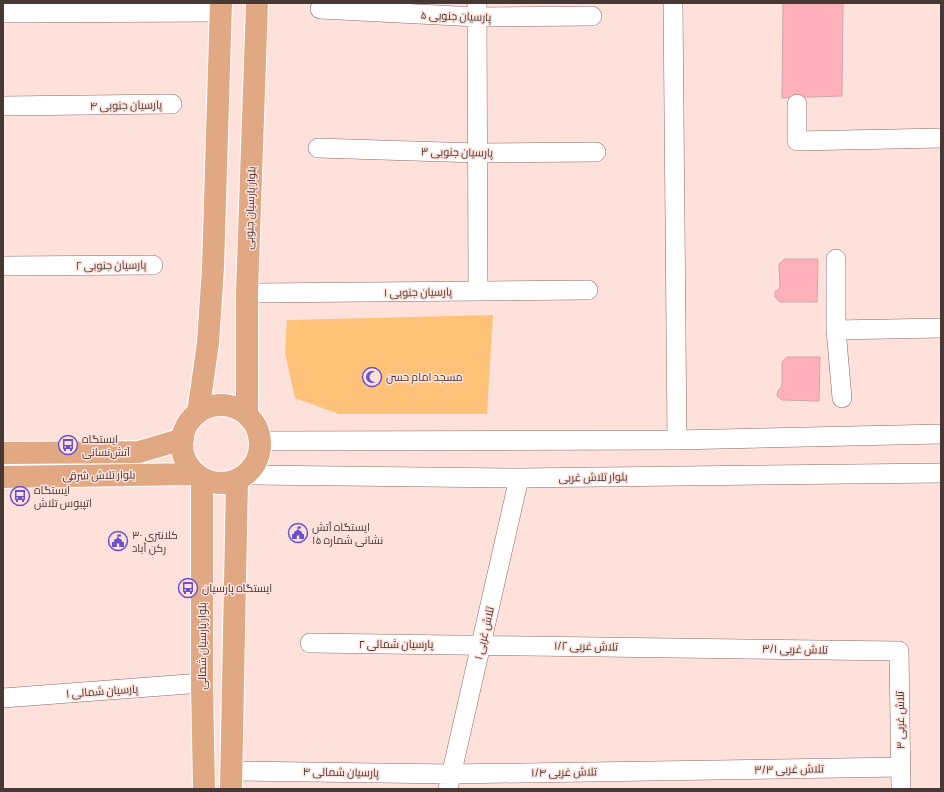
<svg xmlns="http://www.w3.org/2000/svg" width="944" height="792" viewBox="0 0 944 792" font-family="Manrope,Cairo,sans-serif">
  <rect width="100%" height="100%" fill="#ffe1dc"/>
  <path fill="#fec378" d="M493,315L487,414H339L295,398L285,353L287,320Z"/>
  <path fill="#ffb0bb" stroke="#cca8ac" d="M783,3H843L842,96L782,98Z
    M784,259H818L817,302H780L775,297V292L780,288L779,264Z
    M787,357H820L819,401L782,400L777,396L778,391L782,386V362Z"/>
  <g fill="none" stroke-linecap="round" stroke-linejoin="round">
    <g stroke="#8a6a64" stroke-width="20">
      <path id="minor" d="M477,3L478,291
        M673,3L677,440
        M320,9L477,17L592,16
        M3,13L221,12
        M797,104V141L941,138
        M3,106L172,104
        M318,148L477,153L596,152
        M836,259V330L842,398
        M3,266L153,265
        M247,293L588,290
        M836,330L941,328
        M260,441L677,440L941,434
        M246,475L519,478L941,473
        M310,643L899,651L901,789
        M3,698L202,683
        M231,771L452,774L901,767
        M448,789L519,478"/>
    </g>
    <g stroke="#fff" stroke-width="24">
      <path id="major" d="M182 444a39 39 0 1 1 78 0a39 39 0 1 1-78 0Z
        M198,413L208,343L213,268L221,3
        M247,414V293L257,3
        M3,453L139,452L183,439
        M3,477L196,474
        M202,479V683L204,789
        M231,789L237,480"/>
    </g>
    <use href="#minor" stroke="#fff" stroke-width="19"/>
    <use href="#major" stroke="#e1a983" stroke-width="22"/>
  </g>
  <defs>
    <g id="mosque-ring" transform="scale(1)"><circle r="9.5" fill="#ffe1dc" stroke="#6b52cb" stroke-width="1.5"/><path d="M3.5-4.9A6 6 0 1 0 3.5 4.9A5 5 0 1 1 3.5-4.9Z" fill="#6b52cb"/></g>
    <g id="bus-ring" transform="scale(1)"><circle r="9.5" fill="#ffe1dc" stroke="#6b52cb" stroke-width="1.5"/><path d="M-5-6H5V4H4V6H2V4H-2V6H-4V4H-5ZM-3.5-4V0h7V-4ZM-3.5 1.2v1.5H-2V1.2ZM2 1.2v1.5H3.5V1.2Z" fill="#6b52cb"/></g>
    <g id="civic-ring" transform="scale(1)"><circle r="9.5" fill="#ffe1dc" stroke="#6b52cb" stroke-width="1.5"/><path d="M-.6-6.5H3V-4.5H.6V-3L4-1V1h2V6H-6V1h2V-1L-.6-3ZM-1.2 2.5V6h2.4V2.5Z" fill="#6b52cb"/></g>
  </defs>
  <g fill-rule="evenodd">
    <use href="#mosque-ring" x="372" y="377"/>
    <use href="#bus-ring" x="68" y="445"/>
    <use href="#bus-ring" x="20" y="496"/>
    <use href="#civic-ring" x="298" y="533"/>
    <use href="#civic-ring" x="118" y="541"/>
    <use href="#bus-ring" x="188" y="588"/>
  </g>
  <g text-anchor="middle" stroke-width="3" stroke-linejoin="round" paint-order="stroke">
    <g font-size="11" fill="#463835" stroke="#ffe1dc">
      <text transform="translate(456 16) rotate(2)" y="4">۵ پارسیان جنوبی</text>
      <text transform="translate(126 105) rotate(-1)" y="4">۴ پارسیان جنوبی</text>
      <text transform="translate(457 152) rotate(1)" y="4">۳ پارسیان جنوبی</text>
      <text transform="translate(250 208) rotate(-88)" y="4">بلوار پارسیان جنوبی</text>
      <text transform="translate(111 265) rotate(-1)" y="4">۲ پارسیان جنوبی</text>
      <text transform="translate(418 292) rotate(-1)" y="4">۱ پارسیان جنوبی</text>
      <text transform="translate(99 475) rotate(-1)" y="4">بلوار تلاش شرقی</text>
      <text transform="translate(593 477) rotate(-1)" y="4">بلوار تلاش غربی</text>
      <text transform="translate(484 633) rotate(-77)" y="4">۱ تلاش غربی</text>
      <text x="396" y="648">۲ پارسیان شمالی</text>
      <text transform="translate(202 646) rotate(-90)" y="4">بلوار پارسیان شمالی</text>
      <text transform="translate(586 646) rotate(1)" y="4">۱/۲ تلاش غربی</text>
      <text transform="translate(795 649) rotate(1)" y="4">۳/۱ تلاش غربی</text>
      <text transform="translate(102 691) rotate(-4)" y="4">۱ پارسیان شمالی</text>
      <text transform="translate(900 720) rotate(-91)" y="4">۳ تلاش غربی</text>
      <text transform="translate(789 769) rotate(-1)" y="4">۳/۳ تلاش غربی</text>
      <text transform="translate(341 772) rotate(1)" y="4">۴ پارسیان شمالی</text>
      <text transform="translate(564 772) rotate(-1)" y="4">۱/۴ تلاش غربی</text>
    </g>
    <g font-size="11" fill="#463835" stroke="#ffe1dc" text-anchor="start">
      <text x="386" y="381">مسجد امام حسن</text>
      <text x="82" y="443">ایستگاه<tspan x="82" dy="13">آتش‌نسانی</tspan></text>
      <text x="34" y="494">ایستگاه<tspan x="34" dy="13">اتپبوس تلاش</tspan></text>
      <text x="312" y="531">ایستگاه آتش<tspan x="312" dy="13">نشانی شماره ۱۵</tspan></text>
      <text x="132" y="539">کلانتری ۳۰<tspan x="132" dy="13">رکن آباد</tspan></text>
      <text x="202" y="592">ایستگاه پارسیان</text>
    </g>
  </g>
  <rect width="944" height="792" fill="none" stroke="#463835" stroke-width="8"/>
</svg>
